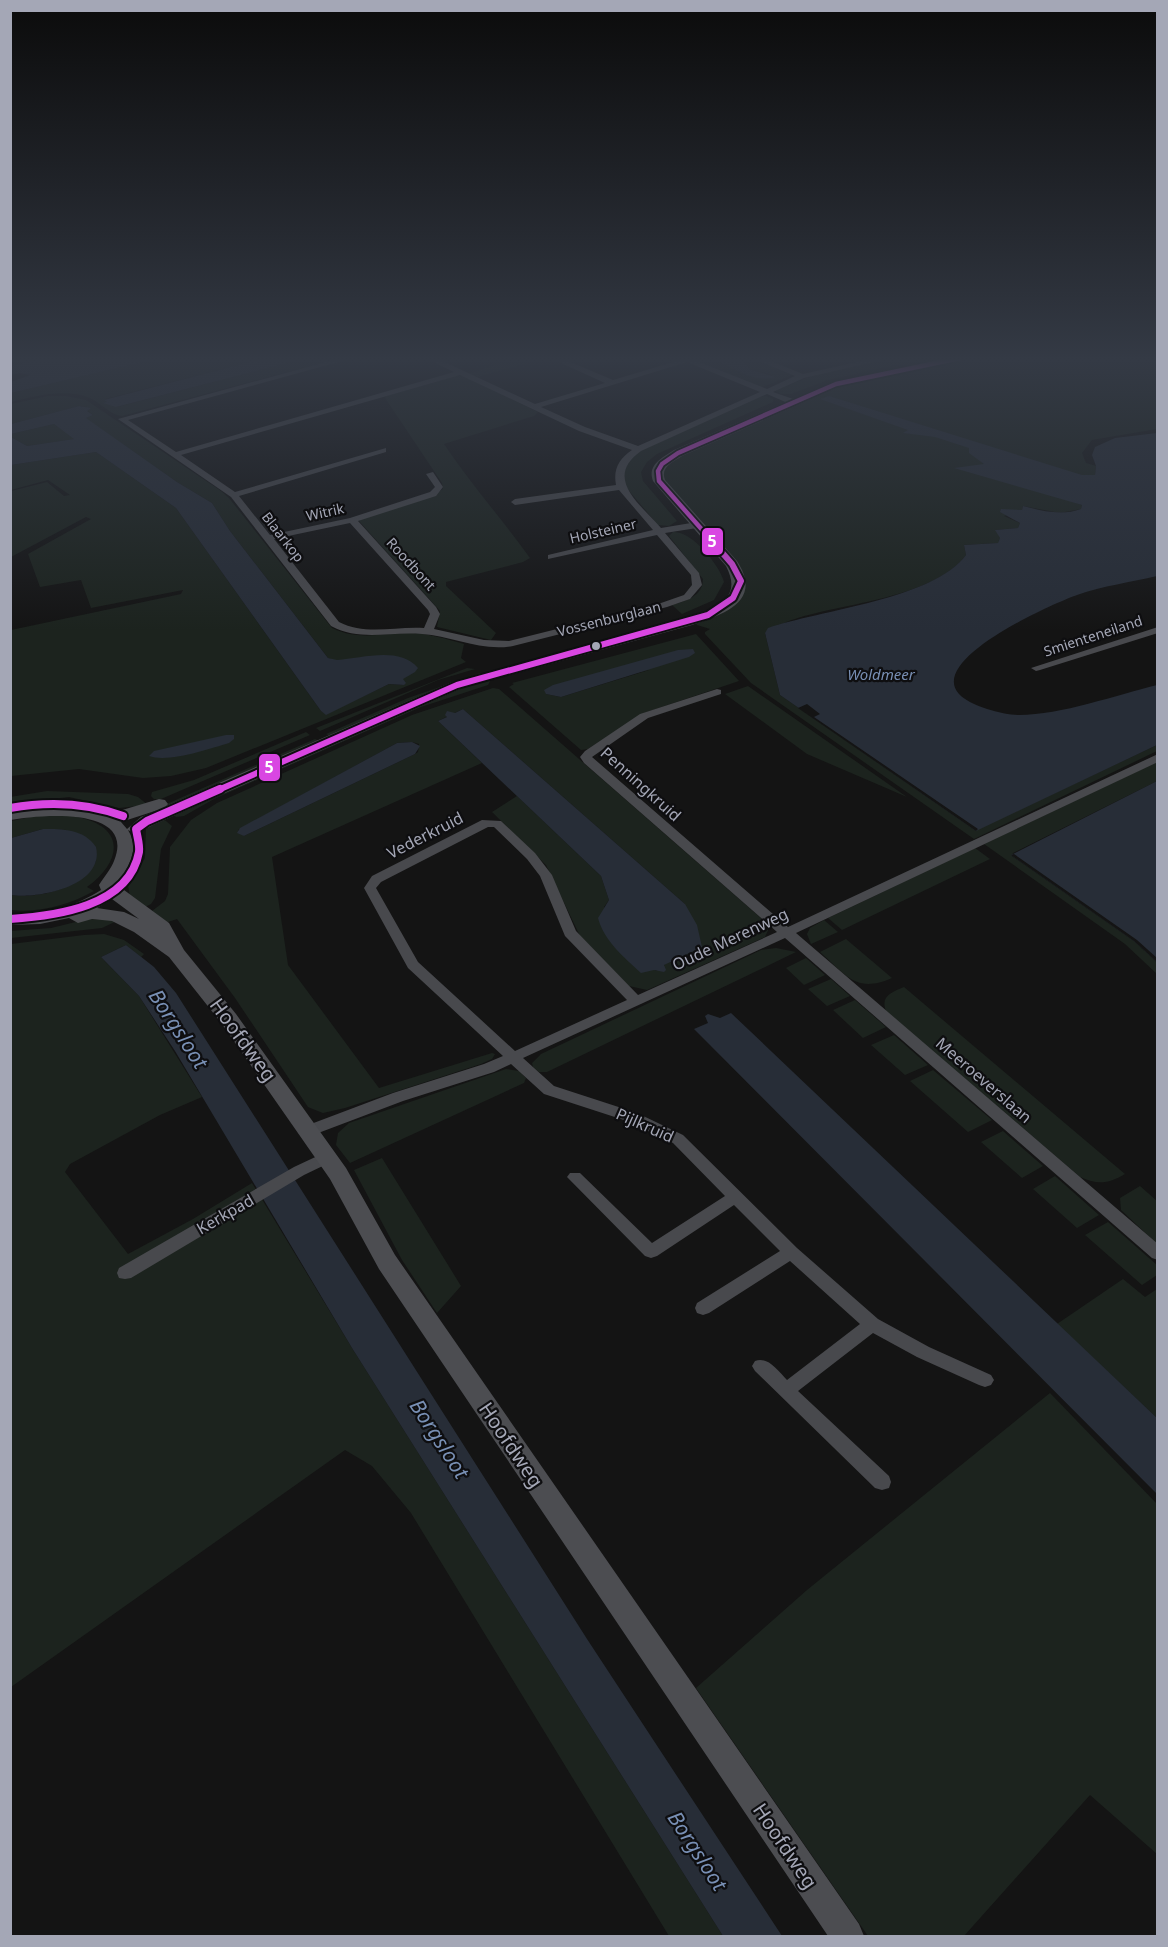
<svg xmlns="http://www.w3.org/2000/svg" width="1168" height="1947" viewBox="0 0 1168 1947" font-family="'Noto Sans',sans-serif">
  <rect width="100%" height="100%" fill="#141414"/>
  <path fill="#1c231e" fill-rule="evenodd" d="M159,358H266L105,399L107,402L105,404H111L117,407L306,358H340L122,416C110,415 101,403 90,398C65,388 35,396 11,402V393Z
    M516,358H545L478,377L468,374Z
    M687,358C694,358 703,357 711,359C734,363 748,383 773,375L749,369L747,364L734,358H754L795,374L760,388Z
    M894,358H926L828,380L791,394H781L775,391L816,374Z
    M968,358H1157V429L1092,440L1082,453L1086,463L1096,466L1095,475L1088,476L1063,498L1082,505L1081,509L1060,513L1023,506L1022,510L1004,516L1020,523L1018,528L996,530L1000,538L998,543L964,545L966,555C934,598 843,603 795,619C784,622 775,628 765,633L780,695L976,830L1157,745V751L974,839L751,683L705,634V632L710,629L697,625L696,623L745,589L744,576L738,565L662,479L664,466L671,460L817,392L854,381Z
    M454,376H464L538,412L534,416L444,444C470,483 502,519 530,558L523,562L446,582V586L496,633L491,640L437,627L440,611L359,521L362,518L432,496L443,489L442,483L385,398L386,396Z
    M48,396H66L86,400L221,491L229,498L332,628C359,641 381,633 409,633C428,633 446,639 464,644L461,658L466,662L206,768L171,776L143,778L79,769L11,776V630L181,594L183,590L91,608L81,580L40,587L28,554L91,519L86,517L11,557V491L47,482L64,496L70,495L48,480L11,490V465L96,452L176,508L321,711L326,714L389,684L404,685L328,658L230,531L212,503L177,482L85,418L93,415L87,410V407L79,406L11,424V404Z
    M766,396L773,399V402L657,454L647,462L641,472L643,481L677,521L669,526L658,525L625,486L623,465L633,454L759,397Z
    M54,424L75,439L27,446L11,437V434Z
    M673,532C691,530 720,565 724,582L714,600L682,614L672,605C686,601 703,596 703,579L669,536Z
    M696,634L739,681L644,713L588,749L581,750L509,687L514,684L512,683ZM649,670L561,697L546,694Z
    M467,668L475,669L438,680L320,731L316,728Z
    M480,673L482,675L330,736L326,734L408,698Z
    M486,679L490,681L488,685L421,707L214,799L184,816L176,817L173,814L419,703Z
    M748,686L907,797L807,754L725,694Z
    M493,688L499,689L770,926L765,937L647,990L629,986L580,936L546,865L492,812L517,796L601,876L609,900L604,907L656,971L664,966L685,904L463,709L438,721L482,763L272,857L288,965L379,1088L492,1053L495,1054L492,1059L481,1064L345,1108L323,1113L308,1107L235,998L177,919L165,923L152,911L165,901L168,894L170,847L191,820L217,803L412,715ZM412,742L419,744L418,752L415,754L248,834L244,836L238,830L397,743Z
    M306,732L310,735L161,799H154L151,796L152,792L194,780Z
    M315,739L319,741L166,808L162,806Z
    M1157,762V781L1013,853L1012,856L1134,941L1157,962V974L1125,944L984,844Z
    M47,791L128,794L138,797L148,805L119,808L69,797L11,804L10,797Z
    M36,816C51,816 67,814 82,818C128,830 119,864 87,887L94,891C69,905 40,913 11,910V895C40,899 81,888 96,861L66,830L43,829L11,838V821Z
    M161,817L172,826L161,849L155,898L151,904L145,907L130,897L128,885L145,858L146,828Z
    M975,848L990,859L842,930L828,918Z
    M88,919L119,920L102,928L11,938L10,931L51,928Z
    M824,920L838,932L811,944L807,934L810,928Z
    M104,934L124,940L144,954L141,957L126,945L101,957L139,996L202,1097L160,1115L70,1164L65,1172L128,1254L193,1219L252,1183L352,1348L723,1936H669L411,1513L372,1466L345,1450L11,1687V944L84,935Z
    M846,939L892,978C856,994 846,975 820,952Z
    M776,948L796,952L547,1072H539L533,1067L532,1063L541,1054L761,950Z
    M806,958L825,975L804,985L786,968Z
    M831,979L850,996L827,1006L808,989Z
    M904,987L1125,1174C1108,1184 1098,1185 1080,1177L886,1011C880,996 892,992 904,987Z
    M855,1000L886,1027L863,1038L833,1010Z
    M894,1035L928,1065L905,1075L871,1045Z
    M506,1069L519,1071L526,1078L524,1083L350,1163L336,1145L338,1133L349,1123Z
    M933,1070L992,1120L968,1132L910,1081Z
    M1003,1131L1043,1166L1022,1178L981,1142Z
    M382,1158L461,1286L437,1313L402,1260L354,1170Z
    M1055,1176L1099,1215L1077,1228L1033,1189Z
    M1140,1186L1157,1201V1244L1121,1210L1120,1198Z
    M1108,1222L1157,1265V1275L1142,1285L1085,1235Z
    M1123,1279L1145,1297L1157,1289V1418L1057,1324Z
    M1050,1393L1157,1504V1854L1090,1795L964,1936H868L696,1688L807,1590Z"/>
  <path fill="#272d37" d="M45,358H159L11,393V382L30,375L20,373L11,375V366Z
    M266,358H306L116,407L103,403L107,402L104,400Z
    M710,358H734L747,364L749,369L775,377C752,384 731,365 710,358Z
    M829,396L1082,475H1095L1096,466L1092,455L1095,447L1115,438L1157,433V576C1131,582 1103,586 1077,595C1054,603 927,659 959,694C970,706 1003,715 1019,715C1061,715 1116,695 1157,685V745L976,831L780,695L765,633L768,628C820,610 934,599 966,555L964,545L998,543L1000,538L995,530L1018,528L1020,523L1000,512L1001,509L1022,510L1023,506C1042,511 1062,516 1081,509L1082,505L954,468L984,464L969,453V448L935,437L903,433L908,430L820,399Z
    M79,406L91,408L87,411L93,415L86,418L177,482L212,503L230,531L328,658L337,660C362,658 400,646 418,668L415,672L403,679L406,683L404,685L389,684L326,715L321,711L176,508L96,452L11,465V437L27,446L74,439L54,424L11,434V424Z
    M693,649L695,653L689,657L561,697L546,694L544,690L553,685L678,650Z
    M463,709L685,904L697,925L702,947L664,965L666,970L664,972L654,970L641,973C624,957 604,941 598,918L609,900L601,876L438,721L447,717L445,715L447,711L455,713Z
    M226,735H234V739L229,743C209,749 168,763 149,756L154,751Z
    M412,742L420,746L415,754L248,834L244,836L237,833L240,828L397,743Z
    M1157,781V962L1134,941L1011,855Z
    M43,829C63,829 84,829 96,847C105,886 38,899 11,895V838Z
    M126,945L154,967L176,993L587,1639L782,1936H723L352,1348L175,1051L139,996L101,957Z
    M731,1013L1157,1418V1494L694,1029L708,1023L705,1016L708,1014L720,1018Z"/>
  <path fill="#141414" d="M807,704L820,714L814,717L978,829L976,831L798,708Z
    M1014,854L1137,940L1157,958V962L1134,941L1011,855Z"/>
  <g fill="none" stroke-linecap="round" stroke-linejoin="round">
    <path fill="#48494d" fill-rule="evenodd" d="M340,358H353L128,420L176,452L454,372L425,358H436L535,404L605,383L550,358H561L613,380L680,360L678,358H689L767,389L795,376L752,358H763L803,374L875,358H891L804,378L773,392L796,400V404H790L767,394L641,451C603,478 640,504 661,528L697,522L702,525L697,528L665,533L699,573L702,585L690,599L667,607L513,646C482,652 452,636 422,634C390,631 361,642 331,626L231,497L118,419ZM687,362L760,392L638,446L585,427L541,407ZM460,375L579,431L632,450C619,459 613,469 616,485L515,499L511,502L515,505L619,490L653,530L548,555V559L657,535L691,575L692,585L684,595L661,603L509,641L484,640L434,629L440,614L436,607L358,521L436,496L443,487L433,472L426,474L435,487L430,492L350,518L270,535L239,496L386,452V448L235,492L181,455ZM350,523L428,610L430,614L424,628C395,626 366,636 339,622L274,539Z
      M1158,627V633L1040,670L1036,671L1031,668Z
      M717,689L721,690V694L648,718L592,757L788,927L1158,754V762L796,933L1158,1244V1260L1152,1258L785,938L523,1058L554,1086L637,1113L683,1135L797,1248L878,1319L929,1347L991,1375L994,1380L991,1385L985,1387L979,1385L917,1357L873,1333L798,1391L889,1476L891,1482L889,1488L882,1490L875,1488L755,1371L752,1366L755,1361C768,1356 778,1371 787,1380L860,1324L790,1261L709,1313L703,1315L697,1313L695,1308L697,1303L780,1251L734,1205L657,1256L651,1258L645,1256L567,1177L570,1173H580L652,1243L725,1196L673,1143L627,1121L544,1094L511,1064L494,1072L403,1101L313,1135H303L300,1131L303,1127L393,1093L484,1064L503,1056L408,968L364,888L372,876L482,820L501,821L535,853L552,875L576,931L638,995L777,932L584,763L580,757L585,751L640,714ZM488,827H494L527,859L540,876L565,936L627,1000L515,1051L418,962L376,888L381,882Z
      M326,1152L331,1154L334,1158L331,1162L304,1175L131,1278L125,1279L119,1278L117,1273L119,1268L294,1167Z"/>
    <path fill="#4c4d51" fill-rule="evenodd" d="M944,358H966L839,387L682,456C673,462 660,467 665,480L737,561C763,601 725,614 692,625L462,688L153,825L136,834L128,830C139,848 131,862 121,879L126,880L129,884L124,890L169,923L184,950L236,1014L346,1168L395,1255L859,1924L864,1936H828L379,1269L330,1179L222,1024L169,957L134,932L112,921L92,919L78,923L69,918L40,924L10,925V913C44,914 73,908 101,890L99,885C104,877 111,869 114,861C137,805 38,815 10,820V810L55,804L80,806L109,814L159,799L165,800L168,804L166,806L452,682L682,619C710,610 745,602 726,566L653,481C647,465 662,458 674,450L832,382ZM158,810L141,817L127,829L121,822ZM112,899L139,919L124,912L97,908Z"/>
    <g stroke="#0e0e10" stroke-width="8">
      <path id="bus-1-far2" d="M720,550L659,481L658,471L662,464L678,453L836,384L960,358"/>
    </g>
    <g stroke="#0e0e10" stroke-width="10">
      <path id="bus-1-far1" d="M216,791L457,685L708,615L733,598L741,581L732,564L719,549"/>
    </g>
    <g stroke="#0e0e10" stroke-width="12">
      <path id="bus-1" d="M10,808C49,801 85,802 123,816
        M10,919C55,916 129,907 139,852C140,845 137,836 136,829L147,821L220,789"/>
    </g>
    <use href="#bus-1-far2" stroke="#d946e2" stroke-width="4.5"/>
    <use href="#bus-1-far1" stroke="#d946e2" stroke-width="6"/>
    <use href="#bus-1" stroke="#d946e2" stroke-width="8"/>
  </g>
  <linearGradient id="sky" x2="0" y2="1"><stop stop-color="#0b0b0b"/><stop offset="0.57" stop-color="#343a45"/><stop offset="1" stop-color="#343a45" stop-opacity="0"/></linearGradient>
  <rect width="1168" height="631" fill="url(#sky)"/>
  <circle fill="#a4a7b6" stroke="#0e0e10" stroke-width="2" cx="596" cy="646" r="5"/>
  <g text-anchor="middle" stroke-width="4.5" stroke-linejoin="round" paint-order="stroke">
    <g font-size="14" fill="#a4a7b6" stroke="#0e0e10">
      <text transform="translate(325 512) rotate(-12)" y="5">Witrik</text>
      <text transform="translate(603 531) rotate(-13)" y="5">Holsteiner</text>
      <text transform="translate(283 537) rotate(52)" y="5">Blaarkop</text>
      <text transform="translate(411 564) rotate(48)" y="5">Roodbont</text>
      <text transform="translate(609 619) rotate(-14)" y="5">Vossenburglaan</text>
      <text transform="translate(1093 636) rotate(-18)" y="5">Smienteneiland</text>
    </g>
    <g font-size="15" font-style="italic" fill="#788fb4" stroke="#0e0e10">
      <text x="881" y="680">Woldmeer</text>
    </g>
    <g font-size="16" fill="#a4a7b6" stroke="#0e0e10">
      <text transform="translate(641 784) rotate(42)" y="6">Penningkruid</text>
      <text transform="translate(425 835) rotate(-27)" y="6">Vederkruid</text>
      <text transform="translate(730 939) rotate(-25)" y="6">Oude Merenweg</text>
      <text transform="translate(984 1080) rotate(41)" y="6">Meeroeverslaan</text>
      <text transform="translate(645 1125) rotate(24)" y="6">Pijlkruid</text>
      <text transform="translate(225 1214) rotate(-30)" y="6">Kerkpad</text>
    </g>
    <g font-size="20" fill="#a4a7b6" stroke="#0e0e10">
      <text transform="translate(243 1040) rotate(54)" y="7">Hoofdweg</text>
      <text transform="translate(511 1445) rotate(56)" y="7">Hoofdweg</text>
      <text transform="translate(785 1846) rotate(56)" y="7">Hoofdweg</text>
    </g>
    <g font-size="21" font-style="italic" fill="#788fb4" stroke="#0e0e10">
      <text transform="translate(178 1029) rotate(57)" y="7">Borgsloot</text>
      <text transform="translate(439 1439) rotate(57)" y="7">Borgsloot</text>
      <text transform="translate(697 1851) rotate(57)" y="7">Borgsloot</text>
    </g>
  </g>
  <g stroke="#0e0e10" stroke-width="2">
    <rect x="701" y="527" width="23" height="29" rx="6" fill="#d946e2"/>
    <rect x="258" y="753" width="23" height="29" rx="6" fill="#d946e2"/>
  </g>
  <g font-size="16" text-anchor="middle" font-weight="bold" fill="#fff">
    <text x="712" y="547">5</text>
    <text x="269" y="773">5</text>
  </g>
  <rect width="1168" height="1947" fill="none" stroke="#a4a7b6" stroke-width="24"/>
</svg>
